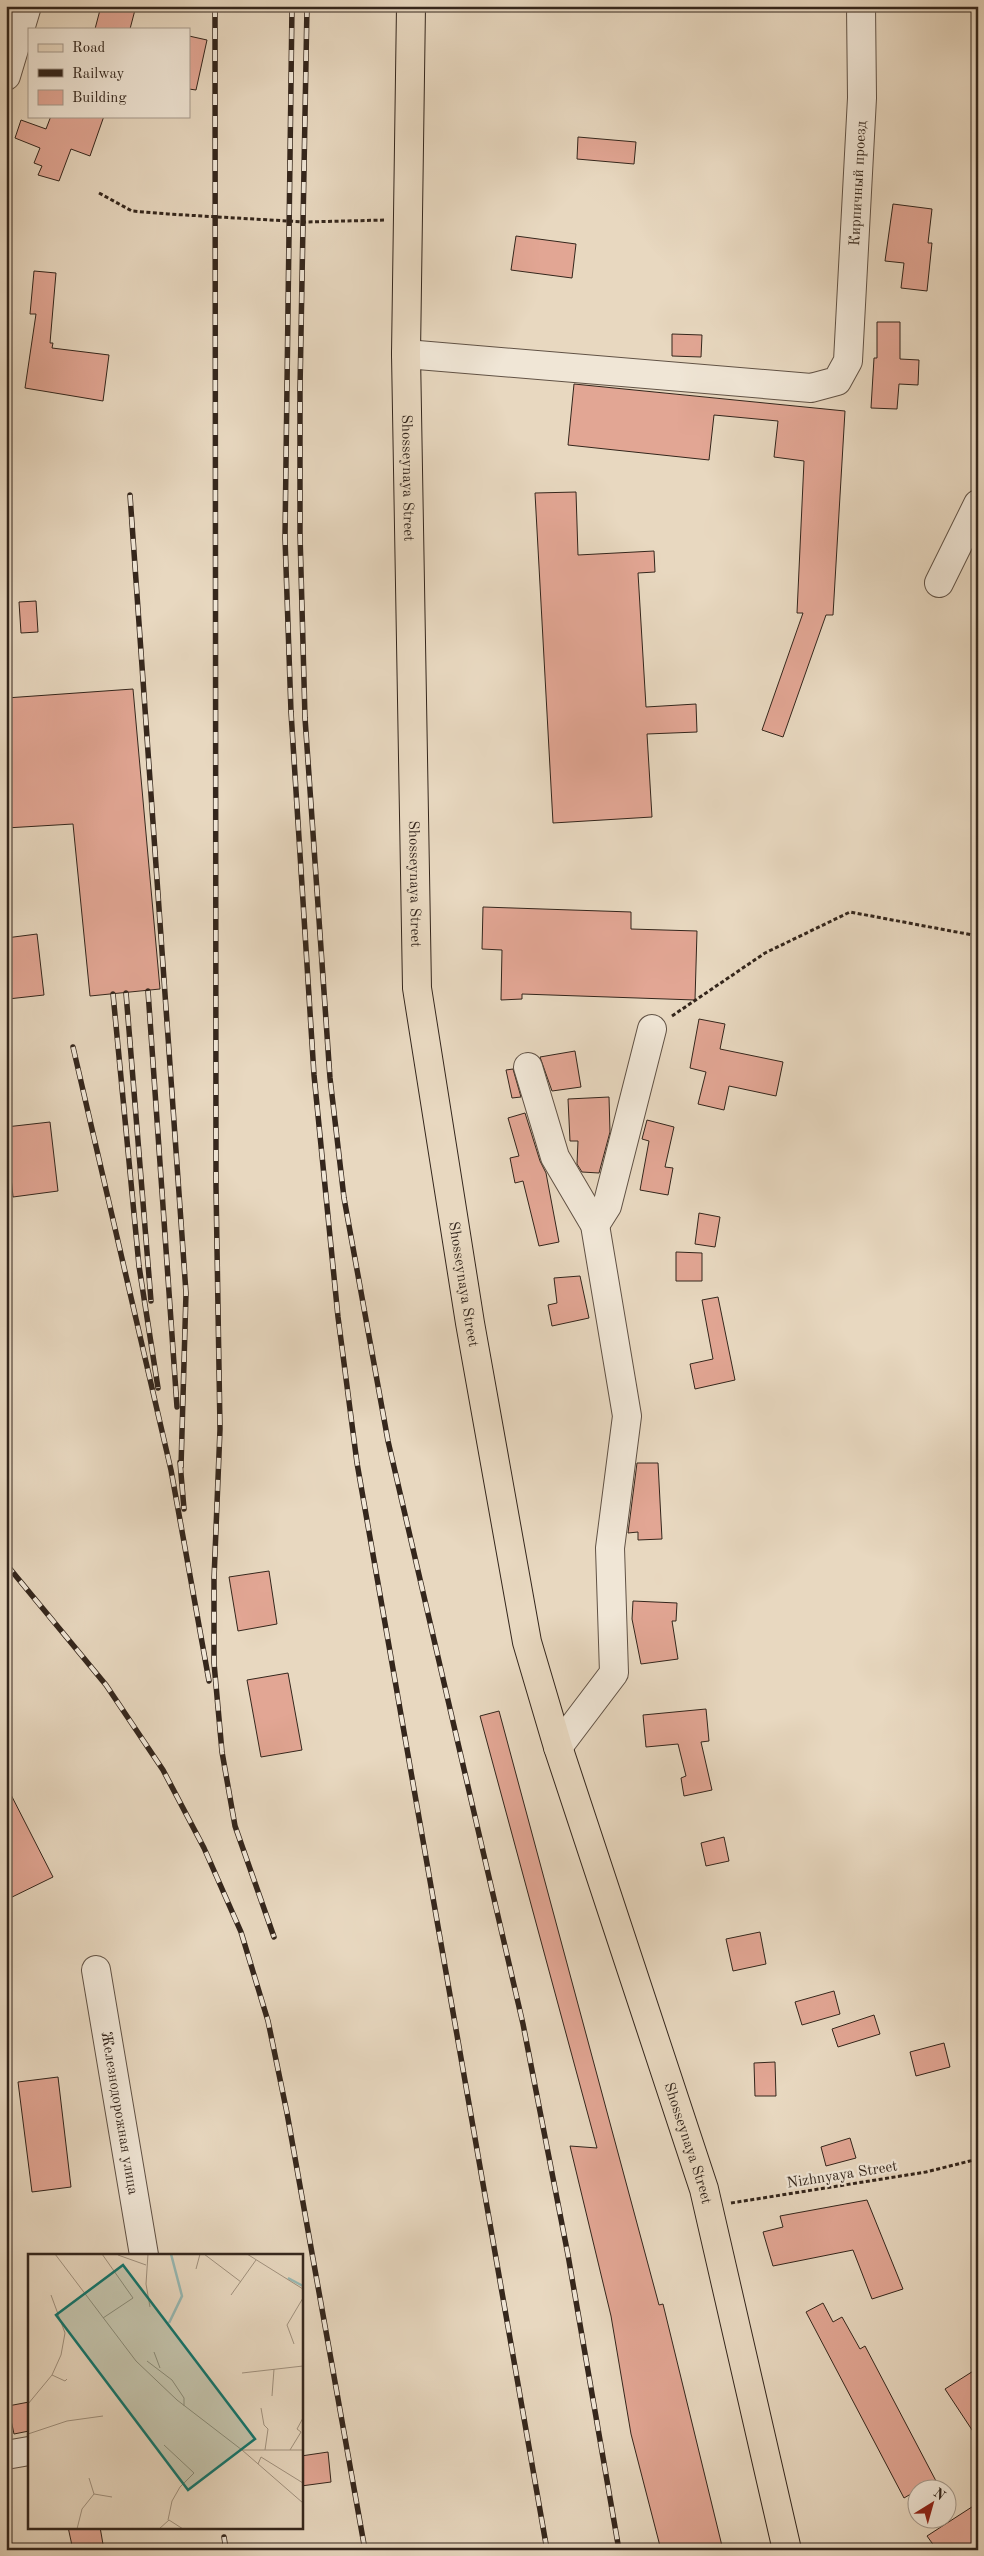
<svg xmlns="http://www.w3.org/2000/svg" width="984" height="2556" viewBox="0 0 984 2556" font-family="'Old Standard TT',serif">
  <rect width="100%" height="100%" fill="#e8d8c0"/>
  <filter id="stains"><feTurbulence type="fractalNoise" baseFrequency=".004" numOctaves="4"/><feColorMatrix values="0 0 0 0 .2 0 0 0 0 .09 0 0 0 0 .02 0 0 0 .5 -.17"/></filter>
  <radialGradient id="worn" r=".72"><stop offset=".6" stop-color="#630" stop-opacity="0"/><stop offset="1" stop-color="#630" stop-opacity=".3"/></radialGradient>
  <path fill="#e2a694" stroke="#34261c" d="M101,6H136L130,29H95Z
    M189,36L207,40L196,90L189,89Z
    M51,116H104L90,156L71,149L59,181L38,175L42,166L34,163L40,148L15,138L21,120L46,129Z
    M578,137L636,142L634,164L577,159Z
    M893,204L932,209L928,243H932L927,291L901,288L904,263L885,261Z
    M516,236L576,244L572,278L511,270Z
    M34,271L56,273L50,343H53L52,348L109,355L103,401L25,388L36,314H30Z
    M877,322H900V359L919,360L918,385L899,384L897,409L871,408L874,358H877Z
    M672,334L702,335L701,357L672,356Z
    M574,384L845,411L833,615H826L783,737L762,730L803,613H797L804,461L774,457L778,421L714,415L709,460L568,445Z
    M576,492L578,555L654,551L655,572L638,573L646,707L696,704L697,732L647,734L652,817L553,823L535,493Z
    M36,601L38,632L21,633L19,602Z
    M133,689L160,989L90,996L73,824L6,828V698Z
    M483,907L631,912V929L697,931L695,1000L522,994V999L501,1000L502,950L482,949Z
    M37,934L44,995L8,999L6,938Z
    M699,1019L725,1024L720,1049L783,1062L776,1096L729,1086L724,1110L698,1104L706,1072L690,1068Z
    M575,1051L581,1087L552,1091L540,1057Z
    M513,1069L521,1097L512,1098L506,1070Z
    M609,1097L610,1132L599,1173L582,1172L577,1164L578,1141H570L568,1099Z
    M525,1113L540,1161L546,1173L559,1242L539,1246L523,1181L515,1183L510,1158L519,1156L508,1118Z
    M647,1120L674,1127L665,1167L673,1168L668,1195L640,1190L649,1141L642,1139Z
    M50,1122L58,1191L13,1197L6,1127Z
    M699,1213L720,1217L715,1247L695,1244Z
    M676,1252L702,1253V1281H676Z
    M580,1276L589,1318L552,1326L548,1305L557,1303L554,1278Z
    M718,1297L735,1380L695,1389L690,1364L713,1359L702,1300Z
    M637,1463H658L662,1539L638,1540V1532L628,1533Z
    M269,1571L277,1624L238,1631L229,1577Z
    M633,1601L677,1603L676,1621H672L678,1659L641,1664L632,1619Z
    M288,1673L302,1750L261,1757L247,1680Z
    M706,1709L709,1741L701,1742L712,1790L684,1796L681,1778L686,1776L678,1744L646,1747L643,1715Z
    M499,1711L659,2305L663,2304L723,2550H661L631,2434L611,2316L570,2146L597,2148L480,1716Z
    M6,1785L53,1877L6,1900Z
    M724,1837L729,1861L706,1866L701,1843Z
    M760,1932L766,1964L733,1971L726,1939Z
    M834,1991L840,2014L802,2025L795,2002Z
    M874,2015L880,2034L838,2047L832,2029Z
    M944,2043L950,2067L916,2076L910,2052Z
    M775,2062L776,2096H755L754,2063Z
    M58,2077L71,2187L32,2192L18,2082Z
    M850,2138L856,2158L826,2166L821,2147Z
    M867,2200L903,2289L872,2299L853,2250L773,2266L763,2232L783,2227L780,2216Z
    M823,2303L833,2322L842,2317L860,2349L865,2346L936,2481L916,2488V2491L904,2498L806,2312Z
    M978,2368V2439L945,2389Z
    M29,2402V2431L14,2434L8,2406Z
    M328,2452L331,2482L301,2486V2456Z
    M978,2503V2543L968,2550H937L927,2536Z
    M68,2527H100L104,2550H73Z"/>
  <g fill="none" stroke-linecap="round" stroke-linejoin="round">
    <g stroke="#615245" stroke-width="30">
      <g id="minor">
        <path d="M6,76L27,6"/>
        <path id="s1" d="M406,354L811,388L837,381L848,361L862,98L861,6"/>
        <path d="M939,583L978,504"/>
        <path d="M528,1067L555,1157L595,1225L627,1416L610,1548L614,1673L558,1747"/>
        <path d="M595,1225L607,1206L652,1029"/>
        <path id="s2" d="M96,1970L144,2255"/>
        <path d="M6,2455L29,2451"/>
      </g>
    </g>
    <g stroke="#34261c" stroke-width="30">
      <g id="major">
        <path id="s3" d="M411,6L406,354L417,988L470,1323L527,1642L558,1747L704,2189L787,2550"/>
      </g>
    </g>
    <path stroke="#34261c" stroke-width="3" stroke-dasharray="4 2.5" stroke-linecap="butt" d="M99,193L132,211L168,214L305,222L386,220
      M672,1016L765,953L850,912L978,936
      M731,2203L926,2172L978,2159"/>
    <use href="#minor" stroke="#f0e6d6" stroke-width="28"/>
    <use href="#major" stroke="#e8d8c0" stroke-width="28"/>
    <g stroke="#34261c" stroke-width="5.5">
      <path id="rail" d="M215,6L216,1187L220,1429L214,1579V1663L222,1752L235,1826L274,1937
        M292,6L285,538L291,712L314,1075L338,1317L357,1463L547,2550
        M307,6L300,389V534L305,718L330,1078L344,1198L388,1441L523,2024L568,2255L619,2550
        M130,495L186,1293L181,1467
        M148,991L177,1407
        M126,993L151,1301
        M113,994L139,1266L158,1388
        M73,1047L171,1470L209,1681
        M180,1462L184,1509
        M6,1564L106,1685L163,1770L204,1848L241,1932L268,2021L287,2113L365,2550
        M224,2537L226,2550"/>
    </g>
    <use href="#rail" stroke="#f0e6d6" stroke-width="4" stroke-dasharray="11" stroke-linecap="butt"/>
  </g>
  <g text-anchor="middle" stroke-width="4.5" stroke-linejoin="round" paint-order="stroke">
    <g font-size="15" fill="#34261c" stroke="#f0e6d6">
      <text dy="5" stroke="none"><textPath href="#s1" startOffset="634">Кирпичный проезд</textPath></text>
      <text dy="5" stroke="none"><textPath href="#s3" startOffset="472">Shosseynaya Street</textPath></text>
      <text dy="5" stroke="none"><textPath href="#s3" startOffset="878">Shosseynaya Street</textPath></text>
      <text dy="5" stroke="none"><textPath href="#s3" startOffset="1282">Shosseynaya Street</textPath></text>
      <text dy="5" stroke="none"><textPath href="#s2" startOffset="145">Железнодорожная улица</textPath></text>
      <text dy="5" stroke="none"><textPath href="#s3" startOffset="2172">Shosseynaya Street</textPath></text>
      <text transform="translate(842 2174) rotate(-9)" y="5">Nizhnyaya Street</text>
    </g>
  </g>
  <g transform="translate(28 2254)">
    <rect width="275" height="275" fill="#e8d8c0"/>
    <path fill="none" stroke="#97b9b4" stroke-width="2.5" d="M260,24L275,32M141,69L154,42L143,0"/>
    <path fill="none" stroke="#a0917e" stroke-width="1" d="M27,0L108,107L149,146L214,196H275M74,0L105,44L75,64M120,0L118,30L122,53M176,0L213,28M219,0L275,35M90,1L118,11M168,15L172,0M23,41L37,79L33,101L24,121M203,41L228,6M266,90L259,71L275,44M126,98L132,114M119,107L144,126L156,144V152M214,119L275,112M244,142L246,115M0,150L24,121L37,127L39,125M233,154L236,171L240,175L237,196M0,180L39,167L75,162M136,191L166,219L152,233L144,247L140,266M214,196L275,249M262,196L273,178L269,175L275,164M230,210L233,203L275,229M61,224L66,240M49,275L54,255L66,240L84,243M131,275L141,266L155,275"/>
    <path fill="#0f766e" fill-opacity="0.15" stroke="#0f766e" stroke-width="2.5" d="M95,11L227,185L160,236L28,61Z"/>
    <rect width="275" height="275" fill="none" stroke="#34261c" stroke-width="2.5"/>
  </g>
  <rect width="984" height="2556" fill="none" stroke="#e8d8c0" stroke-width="25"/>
  <rect x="8" y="8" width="969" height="2541" fill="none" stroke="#34261c" stroke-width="2.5"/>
  <rect x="12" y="12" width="959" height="2531" fill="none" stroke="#34261c"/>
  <rect x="28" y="28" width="162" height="90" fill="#f0e6d6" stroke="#a5998c"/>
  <rect x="38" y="44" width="25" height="8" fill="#e8d8c0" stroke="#a5998c"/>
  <text x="72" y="52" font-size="15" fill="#34261c">Road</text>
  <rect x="38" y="69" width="25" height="8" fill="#34261c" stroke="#a5998c"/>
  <text x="72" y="78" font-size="15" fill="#34261c">Railway</text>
  <rect x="38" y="90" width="25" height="15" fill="#e2a694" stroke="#a5998c"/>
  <text x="72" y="102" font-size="15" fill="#34261c">Building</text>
  <g transform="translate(932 2504) rotate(37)"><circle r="24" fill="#f0e6d6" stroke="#a5998c"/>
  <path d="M0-4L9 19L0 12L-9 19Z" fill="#8f2418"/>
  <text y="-8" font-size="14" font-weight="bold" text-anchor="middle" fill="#34261c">N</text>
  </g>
  <rect width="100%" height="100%" filter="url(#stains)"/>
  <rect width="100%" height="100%" fill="url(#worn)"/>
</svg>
